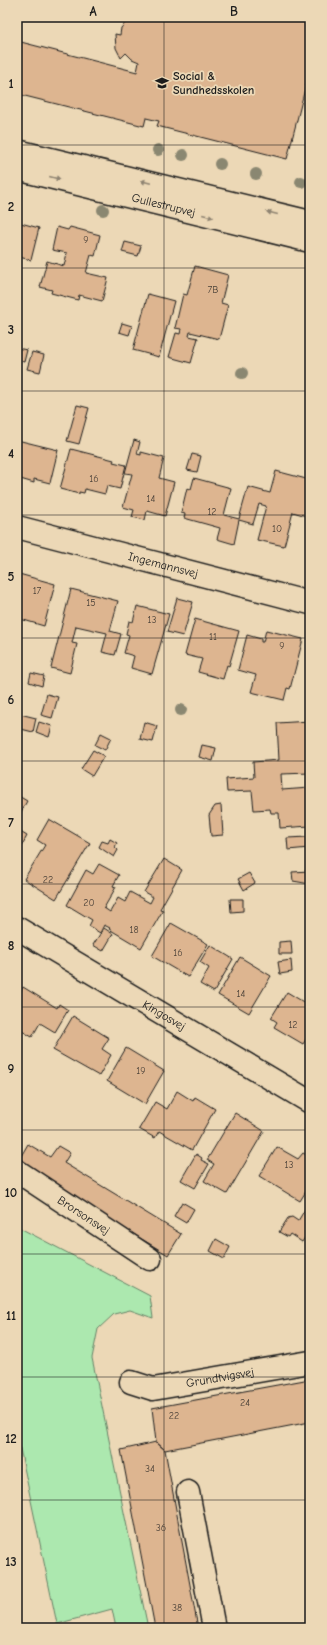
<svg xmlns="http://www.w3.org/2000/svg" width="327" height="1645" viewBox="0 0 327 1645" font-family="'Comic Neue',sans-serif">
  <rect width="100%" height="100%" fill="#ecd8b6"/>
  <filter id="ink" filterUnits="userSpaceOnUse"><feTurbulence type="fractalNoise" baseFrequency=".025" numOctaves="2"/><feDisplacementMap in="SourceGraphic" scale="8" xChannelSelector="R" yChannelSelector="G"/><feConvolveMatrix kernelMatrix="1 2 1 2 8 2 1 2 1" color-interpolation-filters="sRGB"/></filter>
  <g filter="url(#ink)">
    <path fill="#ace8af" stroke="#648266" d="M18,1227L150,1296L153,1318L130,1310L114,1314L98,1329L92,1358L148,1628H116L112,1609L57,1624L17,1434V1229Z"/>
    <path fill="#ddb590" stroke="#1c1c1c" d="M136,17H310V69L287,159L157,126L159,121L146,118L144,126L17,94V41L137,72L139,62L132,59L126,53L121,58L116,48L115,34L120,35L121,28L127,21Z
      M17,222L39,228L31,260L19,257L17,263Z
      M57,227L68,230L70,227L100,235L95,256L91,255L86,273L108,278L102,301L79,295L78,300L51,293L52,290L40,287L47,261L64,266L67,253L52,250Z
      M125,242L141,246L138,256L122,252Z
      M195,266L228,275L221,303L228,305L219,339L190,332L189,336L198,338L191,363L169,357L176,333L180,334L181,329L175,328L183,294L187,295Z
      M148,294L174,301L159,357L133,350Z
      M122,323L132,326L129,335L119,332Z
      M17,348L27,350L24,362L17,360Z
      M32,352L44,355L40,372L27,369Z
      M77,405L89,408L79,444L67,441Z
      M17,440L58,450L50,483L34,479V483L17,478Z
      M134,440L140,442L137,454L141,455V452L164,458L159,478L174,482L165,516L147,511L145,520L132,517L134,510L123,507L132,474L125,473Z
      M71,449L114,460L113,462L126,465L120,489L107,486L105,494L85,489L84,493L79,492V494L60,489Z
      M192,454L201,456L197,472L187,470Z
      M276,471L310,480V502L306,516L293,512L284,546L257,540L266,506L259,504L253,524L239,520L234,544L217,539L220,528L184,518L185,514L181,513L187,488L191,489L194,478L231,488L224,515L239,519L248,487L270,493Z
      M19,574L55,584L44,626L17,618V580Z
      M71,589L118,601L110,631L121,634L115,655L102,652L107,633L76,626L72,643L77,644L70,673L51,668Z
      M177,598L193,602L183,636L167,632Z
      M137,606L169,614L152,674L131,668L134,656L124,653L129,635L126,634L129,621L133,622Z
      M195,619L239,631L229,666L227,665L223,679L198,672L202,659L185,655Z
      M266,630L303,639L290,689L287,688L284,700L251,692L256,675L238,670L247,635L261,639V642H263Z
      M31,673L44,676L42,686L29,682Z
      M47,694L58,697L52,718L41,715Z
      M20,714L36,718L33,732L17,728Z
      M310,721V773L281,774L282,790L310,788V826L280,828L279,813H271L270,809L254,810L252,791L227,792L226,779L254,777L253,762L279,760L277,723Z
      M39,722L52,726L49,737L36,732Z
      M144,722L157,726L153,742L140,739Z
      M101,733L111,738L105,750L95,745Z
      M202,745L216,748L213,761L199,757Z
      M93,750L104,756L92,776L81,769Z
      M17,795L27,801L17,819Z
      M221,805L223,835L211,836L209,815L215,806Z
      M49,819L90,843L56,899L24,879L45,845L37,840Z
      M17,830L27,836L17,854Z
      M308,837L309,848L288,850L287,838Z
      M110,839L117,843L115,847L118,850L114,857L99,847L102,841L108,843Z
      M164,859L182,870L160,909L163,910L141,948L109,929L110,928L104,925L100,933L89,926L92,920L67,905L86,870L93,874L99,864L119,875L113,886L116,887L104,908L110,912L118,898L125,902L130,892L150,903L153,897L144,892Z
      M310,871V884L293,881L292,872Z
      M249,873L255,883L244,890L238,879Z
      M230,899H243V911L231,912Z
      M171,923L208,944L188,977L152,956Z
      M104,928L113,934L103,951L93,945Z
      M291,941L292,954H279V942Z
      M210,945L233,959L214,992L200,984L209,968L200,962Z
      M240,957L271,976L249,1013L218,995Z
      M291,960L292,972L280,974L278,962Z
      M23,987L57,1008L59,1004L68,1010L55,1032L40,1023L32,1037L17,1028V997Z
      M287,992L310,1006V1033L303,1044L274,1027L277,1022L271,1018Z
      M73,1016L109,1038L102,1049L111,1055L99,1076L53,1050Z
      M126,1048L164,1071L145,1104L107,1081Z
      M177,1091L193,1101L195,1097L215,1109L192,1150L159,1131L155,1138L139,1129L155,1102L167,1109Z
      M235,1113L264,1131L227,1194L204,1181L214,1164L207,1160Z
      M28,1144L50,1157L58,1146L70,1153L64,1163L181,1234L168,1255L17,1163Z
      M277,1147L298,1159L303,1153L310,1157V1185L300,1201L259,1176Z
      M196,1154L202,1158L201,1160L209,1164L195,1188L181,1180Z
      M182,1202L194,1209L186,1223L174,1216Z
      M307,1206L310,1207V1234L308,1233L302,1242L290,1234L288,1237L279,1232L288,1218L292,1217L298,1221Z
      M216,1239L230,1247L224,1259L210,1251Z
      M310,1379V1422L165,1450L156,1442L152,1408Z
      M156,1442L165,1450L198,1628H155L121,1450Z
      M17,1485L20,1501L17,1502Z"/>
    <g fill="none" stroke-linecap="round" stroke-linejoin="round">
      <g stroke="#1c1c1c" stroke-width="25">
        <g id="minor">
          <path id="s1" d="M17,527L310,603"/>
          <path id="s2" d="M17,928L310,1102"/>
          <path id="s3" d="M17,1171L150,1259"/>
          <path id="s4" d="M131,1382L153,1389L310,1362"/>
          <path d="M188,1492L214,1628"/>
        </g>
      </g>
      <g stroke="#1c1c1c" stroke-width="25">
        <g id="tertiary">
          <path d="M17,151L310,222"/>
          <path id="s5" d="M17,169L310,241"/>
        </g>
      </g>
      <use href="#minor" stroke="#ecd8b6" stroke-width="22"/>
      <use href="#tertiary" stroke="#ecd8b6" stroke-width="22"/>
    </g>
    <g fill="#8a8771">
      <circle cx="158" cy="150" r="6"/>
      <circle cx="183" cy="155" r="6"/>
      <circle cx="220" cy="164" r="6"/>
      <circle cx="256" cy="174" r="6"/>
      <circle cx="301" cy="182" r="6"/>
      <circle cx="103" cy="210" r="6"/>
      <circle cx="242" cy="373" r="6"/>
      <circle cx="181" cy="710" r="6"/>
    </g>
    <defs><path id="oneway-solid" d="M-6-.8H1V-3.2L6.5 0L1 3.2V.8H-6Z"/></defs>
    <g fill="#8e8371">
      <use href="#oneway-solid" transform="translate(55 178) rotate(14)"/>
      <use href="#oneway-solid" transform="translate(146 182) rotate(-166)"/>
      <use href="#oneway-solid" transform="translate(272 213) rotate(-166)"/>
      <use href="#oneway-solid" transform="translate(208 216) rotate(14)"/>
    </g>
  </g>
  <path fill="none" stroke="#1c1c1c" stroke-width="1" stroke-opacity="0.55" d="M164,17V1628M17,145H310M17,268H310M17,391H310M17,515H310M17,638H310M17,761H310M17,884H310M17,1007H310M17,1130H310M17,1254H310M17,1377H310M17,1500H310"/>
  <defs>
    <g id="school-bare" transform="scale(1.08)"><path d="M0-5L7-2L0 1L-7-2ZM-4 1L0 2.5L4 1V4Q0 6-4 4Z" fill="#1c1c1c" stroke="#ecd8b6" stroke-width="2.5" paint-order="stroke"/></g>
  </defs>
  <g fill-rule="evenodd">
    <use href="#school-bare" x="162" y="83"/>
  </g>
  <g text-anchor="middle" stroke-width="3.5" stroke-linejoin="round" paint-order="stroke">
    <g font-size="10" fill="#4c4239">
      <text x="86" y="243">9</text>
      <text x="213" y="293">7B</text>
      <text x="94" y="482">16</text>
      <text x="151" y="502">14</text>
      <text x="212" y="515">12</text>
      <text x="277" y="532">10</text>
      <text x="37" y="594">17</text>
      <text x="91" y="606">15</text>
      <text x="152" y="623">13</text>
      <text x="213" y="640">11</text>
      <text x="282" y="649">9</text>
      <text x="48" y="883">22</text>
      <text x="89" y="906">20</text>
      <text x="134" y="933">18</text>
      <text x="178" y="956">16</text>
      <text x="241" y="997">14</text>
      <text x="293" y="1028">12</text>
      <text x="141" y="1074">19</text>
      <text x="289" y="1168">13</text>
      <text x="245" y="1406">24</text>
      <text x="174" y="1419">22</text>
      <text x="150" y="1472">34</text>
      <text x="161" y="1531">36</text>
      <text x="177" y="1611">38</text>
    </g>
    <g font-size="12" font-weight="bold" fill="#1c1c1c" stroke="#ecd8b6" text-anchor="start">
      <text x="173" y="80">Social &amp;<tspan x="173" dy="14">Sundhedsskolen</tspan></text>
    </g>
    <g font-size="12" fill="#1c1c1c" stroke="#ecd8b6">
      <text dy="4" stroke="none"><textPath href="#s5" startOffset="151">Gullestrupvej</textPath></text>
      <text dy="4" stroke="none"><textPath href="#s1" startOffset="151">Ingemannsvej</textPath></text>
      <text dy="4" stroke="none"><textPath href="#s2" startOffset="171">Kingosvej</textPath></text>
      <text dy="4" stroke="none"><textPath href="#s3" startOffset="80">Brorsonsvej</textPath></text>
      <text dy="4" stroke="none"><textPath href="#s4" startOffset="91">Grundtvigsvej</textPath></text>
    </g>
  </g>
  <rect width="327" height="1645" fill="none" stroke="#ecd8b6" stroke-width="44"/>
  <rect x="22" y="22" width="283" height="1601" fill="none" stroke="#1c1c1c" stroke-width="1.5"/>
  <g font-size="13" text-anchor="middle" font-weight="bold" fill="#1c1c1c">
    <text x="93" y="16">A</text>
    <text x="234" y="16">B</text>
    <text x="11" y="88">1</text>
    <text x="11" y="211">2</text>
    <text x="11" y="334">3</text>
    <text x="11" y="458">4</text>
    <text x="11" y="581">5</text>
    <text x="11" y="704">6</text>
    <text x="11" y="827">7</text>
    <text x="11" y="950">8</text>
    <text x="11" y="1073">9</text>
    <text x="11" y="1197">10</text>
    <text x="11" y="1320">11</text>
    <text x="11" y="1443">12</text>
    <text x="11" y="1566">13</text>
  </g>
</svg>
